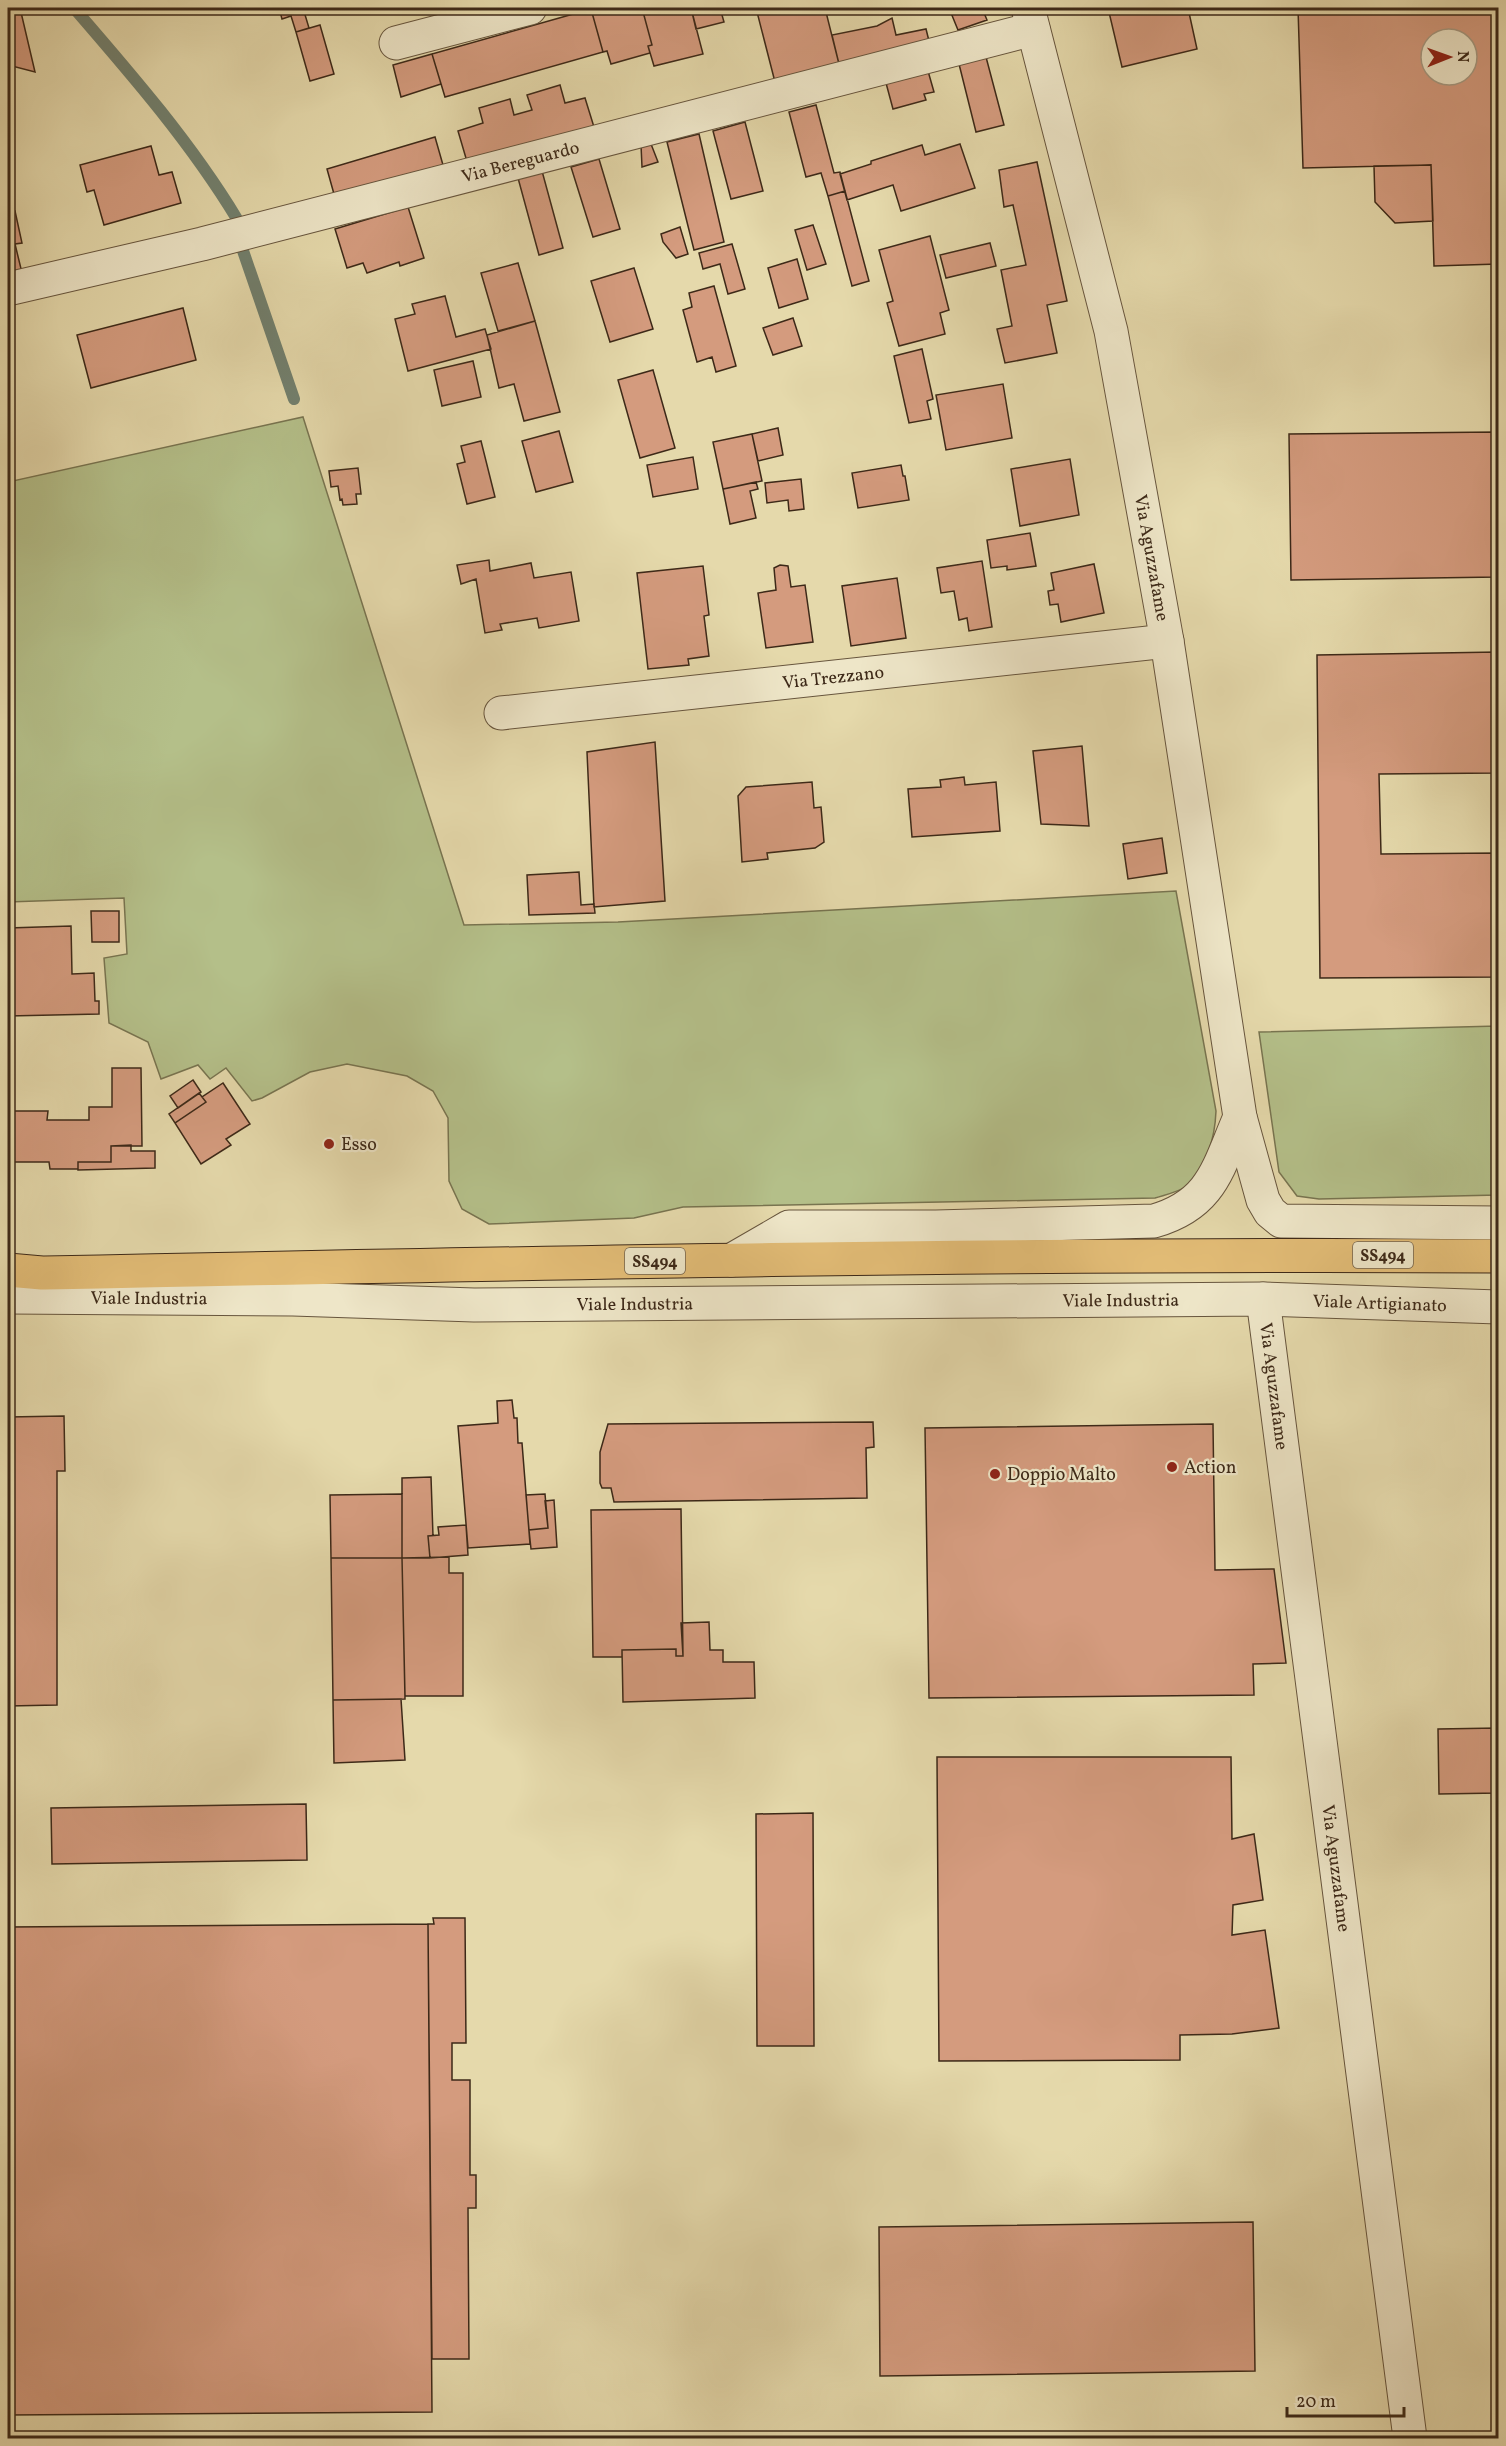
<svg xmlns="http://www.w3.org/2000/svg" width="1506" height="2446" viewBox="0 0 1506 2446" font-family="Vollkorn,serif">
  <rect width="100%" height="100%" fill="#e5d9ab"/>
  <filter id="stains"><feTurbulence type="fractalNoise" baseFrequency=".00333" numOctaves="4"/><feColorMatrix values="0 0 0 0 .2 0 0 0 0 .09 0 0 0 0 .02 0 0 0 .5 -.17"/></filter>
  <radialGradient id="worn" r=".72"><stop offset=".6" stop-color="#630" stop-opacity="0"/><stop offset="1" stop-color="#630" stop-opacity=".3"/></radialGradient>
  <path fill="#b4bf89" stroke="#787450" stroke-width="1.5" d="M303,417L464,925L618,922L1176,891L1216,1111C1215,1137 1207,1167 1187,1186C1179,1192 1164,1195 1155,1198L683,1207L634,1218L489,1224L462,1209L449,1181L448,1118L433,1091L407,1076L347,1064L310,1072L262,1098L252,1101L226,1068L210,1079L198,1065L161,1079L148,1042L109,1023L104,958L127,954L124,898L8,902V482Z
    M1498,1026V1195L1319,1199L1297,1196L1279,1172L1259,1032Z"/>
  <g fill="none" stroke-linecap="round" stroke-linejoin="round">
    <path stroke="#72806e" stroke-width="12" d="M74,8C132,75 191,143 237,219
      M241,245L294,399"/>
  </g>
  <path fill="#d49b7e" stroke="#3d2918" stroke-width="1.5" fill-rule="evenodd" d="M20,8L35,72L8,65V10Z
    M279,8H303L309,28L296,32L291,16L282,19Z
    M596,8H642L652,45L648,46L650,53L611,64L607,51L603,52L591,9Z
    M642,8H691L703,54L654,66L648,46L652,45Z
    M691,8H720L724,22L696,29Z
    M756,8H825L839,64L775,82Z
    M949,8H982L987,20L958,30Z
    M1108,8H1188L1197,49L1122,67Z
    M1298,8H1498V264L1434,266L1431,165L1303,168ZM1431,39H1467V75H1431Z
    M591,9L603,52L445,97L432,54Z
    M892,18L896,35L926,29L930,45L839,64L832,35L877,26Z
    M320,25L334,74L310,81L296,32Z
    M432,54L441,84L401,97L393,65Z
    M986,57L1004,125L976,132L959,64Z
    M928,71L934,92L924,94L926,100L893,109L886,83Z
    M560,85L565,103L585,98L594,127L468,165L458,131L483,123L479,108L510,99L514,115L532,110L527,95Z
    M816,105L834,173L840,172L845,191L828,196L821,173L806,177L789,112Z
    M745,122L763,191L731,199L713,131Z
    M699,134L724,242L694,250L667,142Z
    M435,137L443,165L334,194L327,169Z
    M651,144L658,162L642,167L641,145Z
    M960,144L975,188L901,211L893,185L847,200L840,174L871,164V161L922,145L925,155Z
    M151,146L159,175L172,172L181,203L104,225L94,190L87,192L80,165Z
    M599,159L620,229L593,237L571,167Z
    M1037,162L1067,301L1047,305L1057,353L1005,363L997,329L1012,326L1001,270L1026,265L1013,205L1004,207L999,170Z
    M1431,165L1433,221L1395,223L1375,202L1374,166Z
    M542,171L563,248L539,255L518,178Z
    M845,191L869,281L852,286L828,196Z
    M408,207L424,258L400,266L399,262L367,273L363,263L347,268L335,229Z
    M15,211L22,243L15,244L23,277L8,280V213Z
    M813,225L826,264L807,270L795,230Z
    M680,227L688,254L676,258L663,242L661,234Z
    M930,236L949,310L940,313L945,334L899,346L887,303L893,301L879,250Z
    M990,243L996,266L946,278L940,255Z
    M732,244L745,289L728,294L720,264L703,269L699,253Z
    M797,259L808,299L779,308L768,268Z
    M518,263L535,321L498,331L481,273Z
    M634,268L653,329L610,342L591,281Z
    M714,286L736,366L716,372L712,357L697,362L683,310L692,307L689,293Z
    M445,296L456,337L485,329L491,349L408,371L395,319L415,314L412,304Z
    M183,308L196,360L91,388L77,335Z
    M793,318L802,346L773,355L763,328Z
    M535,321L560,412L524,421L514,384L499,388L487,335Z
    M922,349L933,399L927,401L931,419L909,423L894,356Z
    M473,361L481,397L442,406L434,370Z
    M653,370L675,448L640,458L618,380Z
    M1003,384L1012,438L946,450L936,395Z
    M778,428L783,455L758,461L752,434Z
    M559,431L573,482L536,492L522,441Z
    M1498,432V577L1291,580L1289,434Z
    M752,434L762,481L723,489L713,442Z
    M481,441L495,497L467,504L457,464L465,462L461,446Z
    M693,457L698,489L653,497L647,465Z
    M1070,459L1079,515L1020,526L1011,469Z
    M901,465L903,476H905L909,500L858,508L852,473Z
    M358,468L361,494H356L357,504L343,505L342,499L340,500L338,486L331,487L329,471Z
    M801,479L804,509L789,511L788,500L767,503L765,483Z
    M756,482L758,489L750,491L756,518L730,524L723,489Z
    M1030,533L1036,566L1007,570V566L991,568L987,540Z
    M489,560L490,571L531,563L534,578L571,572L579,621L539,628L537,618L500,624L502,630L485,633L476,579L461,584L457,565Z
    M982,561L992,627L969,631L967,618L959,620L954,591L941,593L937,568Z
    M1094,564L1104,613L1061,622L1058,604L1050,605L1048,591L1054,590L1051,573Z
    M780,565L788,566L791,587L805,585L813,642L766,648L758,593L776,590L774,568Z
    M703,566L709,615L704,616L709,656L688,659L689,665L648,669L637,573Z
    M897,578L906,638L851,646L842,586Z
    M1498,652V773L1379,774L1381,854L1498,853V977L1320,978L1317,655Z
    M655,742L665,901L594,907L587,752Z
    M1082,746L1089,826L1041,824L1033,751Z
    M964,777L965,785L996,782L1000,831L912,837L908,789L941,787L940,780Z
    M812,782L814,808L821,807L824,842L815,848L767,853L768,859L742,862L738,796L746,787Z
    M1162,838L1167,873L1128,879L1123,844Z
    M579,872L581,905L594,904L595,913L529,915L527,875Z
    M91,911H119V942H92Z
    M71,926L72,974L94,973L95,1001H99V1014L8,1016V928Z
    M112,1068H141L142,1146H111V1162H78V1169H50L49,1162H8V1111H48L47,1120H89V1107H112Z
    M193,1080L201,1092L178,1108L170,1096Z
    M223,1083L250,1124L226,1139L231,1145L201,1164L175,1123L206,1102L202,1097Z
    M199,1093L206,1102L175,1123L169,1114Z
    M131,1145V1151H155V1168L78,1170V1162H111V1146Z
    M512,1400L514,1418H517L518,1443H522L530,1544L468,1548L458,1426L498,1423L497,1401Z
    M64,1416L65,1471H57V1705L8,1706V1417Z
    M873,1422L874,1447L866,1448L867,1498L614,1502L611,1488H602L600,1483V1452L608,1424Z
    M1213,1424L1215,1570L1274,1569L1286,1663L1253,1664L1254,1695L929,1698L925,1428Z
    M431,1477L433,1536H428L430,1558H402V1478Z
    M402,1494V1558H331L330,1495Z
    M545,1494L548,1528L529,1530L526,1495Z
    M554,1500L557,1547L531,1549L529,1530L548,1528L545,1501Z
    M681,1509L683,1656H676V1649L622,1650V1657H593L591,1510Z
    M466,1525L468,1555L430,1558L428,1536L439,1535L438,1527Z
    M449,1557V1573H463V1696H405L402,1558Z
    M331,1558H402L405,1699L333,1700Z
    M709,1622L710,1650H723V1662H754L755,1698L623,1702L622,1650L676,1649V1656H683L681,1623Z
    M401,1699L405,1760L334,1763L333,1700Z
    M1498,1728V1793L1439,1794L1438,1729Z
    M937,1757H1231L1232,1839L1254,1834L1263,1900L1233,1905L1232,1935L1265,1930L1279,2028L1232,2034L1180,2035V2060L939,2061Z
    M306,1804L307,1860L52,1864L51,1808Z
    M813,1813L814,2046H757L756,1814Z
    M433,1918H465L466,2043H452V2080H470V2175H476V2208H468L469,2359H432L428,1924H434Z
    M428,1924L432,2412L8,2415V1927Z
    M1253,2222L1255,2371L880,2376L879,2227Z"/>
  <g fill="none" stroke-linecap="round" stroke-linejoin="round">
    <g stroke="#67553d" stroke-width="35">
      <g id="street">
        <path id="s1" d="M1028,8L1111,331L1167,641L1240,1117L1263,1200L1270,1212L1281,1221L1498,1223"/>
        <path d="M396,43L530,8"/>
        <path id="s2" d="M8,289L202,244L1033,29"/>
        <path id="s3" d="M501,713L1167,641"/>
        <path d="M732,1260L789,1227H936L1154,1221C1213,1204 1218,1167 1240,1117"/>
        <path id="s4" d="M8,1297L293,1299L474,1305L1263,1299L1498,1307"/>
        <path id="s5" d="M1263,1299L1410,2438"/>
      </g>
    </g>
    <g stroke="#3d2918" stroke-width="35">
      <path id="primary" d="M8,1270L42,1273C528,1263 1013,1253 1498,1256"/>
    </g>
    <use href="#street" stroke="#eee6c8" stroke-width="33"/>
    <use href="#primary" stroke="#e2bc76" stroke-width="33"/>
  </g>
  <g fill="#8f2418" stroke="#eee6c8" stroke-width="2">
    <circle cx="329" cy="1144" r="6"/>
    <circle cx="1172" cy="1467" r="6"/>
    <circle cx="995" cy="1474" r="6"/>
  </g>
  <g text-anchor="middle" stroke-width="4.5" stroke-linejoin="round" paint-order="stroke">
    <g fill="#eee6c8" stroke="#72624d" stroke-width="1.5">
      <rect x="1353" y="1242" width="60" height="26" rx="4.5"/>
      <rect x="625" y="1248" width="60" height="26" rx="4.5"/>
    </g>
    <g font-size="16" font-weight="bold" fill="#3d2918">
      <text x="1383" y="1261">SS494</text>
      <text x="655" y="1267">SS494</text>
    </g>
    <g font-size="18" fill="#3d2918" stroke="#eee6c8">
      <text dy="6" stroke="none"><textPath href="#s2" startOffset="528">Via Bereguardo</textPath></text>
      <text dy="6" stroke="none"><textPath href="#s1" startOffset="564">Via Aguzzafame</textPath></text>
      <text dy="6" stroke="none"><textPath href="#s3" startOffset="334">Via Trezzano</textPath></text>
      <text dy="6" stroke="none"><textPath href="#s4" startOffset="141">Viale Industria</textPath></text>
      <text dy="6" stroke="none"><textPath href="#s4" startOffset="1113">Viale Industria</textPath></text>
      <text dy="6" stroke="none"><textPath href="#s4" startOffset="1372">Viale Artigianato</textPath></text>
      <text dy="6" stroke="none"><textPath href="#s4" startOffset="627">Viale Industria</textPath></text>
      <text dy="6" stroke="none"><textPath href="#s5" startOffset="88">Via Aguzzafame</textPath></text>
      <text dy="6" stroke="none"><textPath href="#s5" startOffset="574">Via Aguzzafame</textPath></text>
    </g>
    <g font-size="18" fill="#3d2918" stroke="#eee6c8" text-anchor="start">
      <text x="341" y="1150">Esso</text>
      <text x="1184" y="1473">Action</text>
      <text x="1007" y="1480">Doppio Malto</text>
    </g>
  </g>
  <rect width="1506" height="2446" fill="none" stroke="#e5d9ab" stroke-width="30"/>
  <rect x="9" y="9" width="1488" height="2428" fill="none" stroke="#3d2918" stroke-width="3"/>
  <rect x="15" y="15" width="1476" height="2416" fill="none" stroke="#3d2918" stroke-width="1.5"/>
  <g transform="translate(1449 57) rotate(89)"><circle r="28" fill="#eee6c8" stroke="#a79a82" stroke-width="1.5"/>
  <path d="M0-4.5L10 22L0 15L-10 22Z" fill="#8f2418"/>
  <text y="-9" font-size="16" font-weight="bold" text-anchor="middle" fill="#3d2918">N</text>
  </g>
  <path d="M1287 2407v9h117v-9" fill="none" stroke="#3d2918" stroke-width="3"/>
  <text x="1296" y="2407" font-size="18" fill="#3d2918" stroke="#eee6c8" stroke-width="4.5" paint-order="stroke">20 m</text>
  <rect width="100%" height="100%" filter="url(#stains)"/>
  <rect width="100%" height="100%" fill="url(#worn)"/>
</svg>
